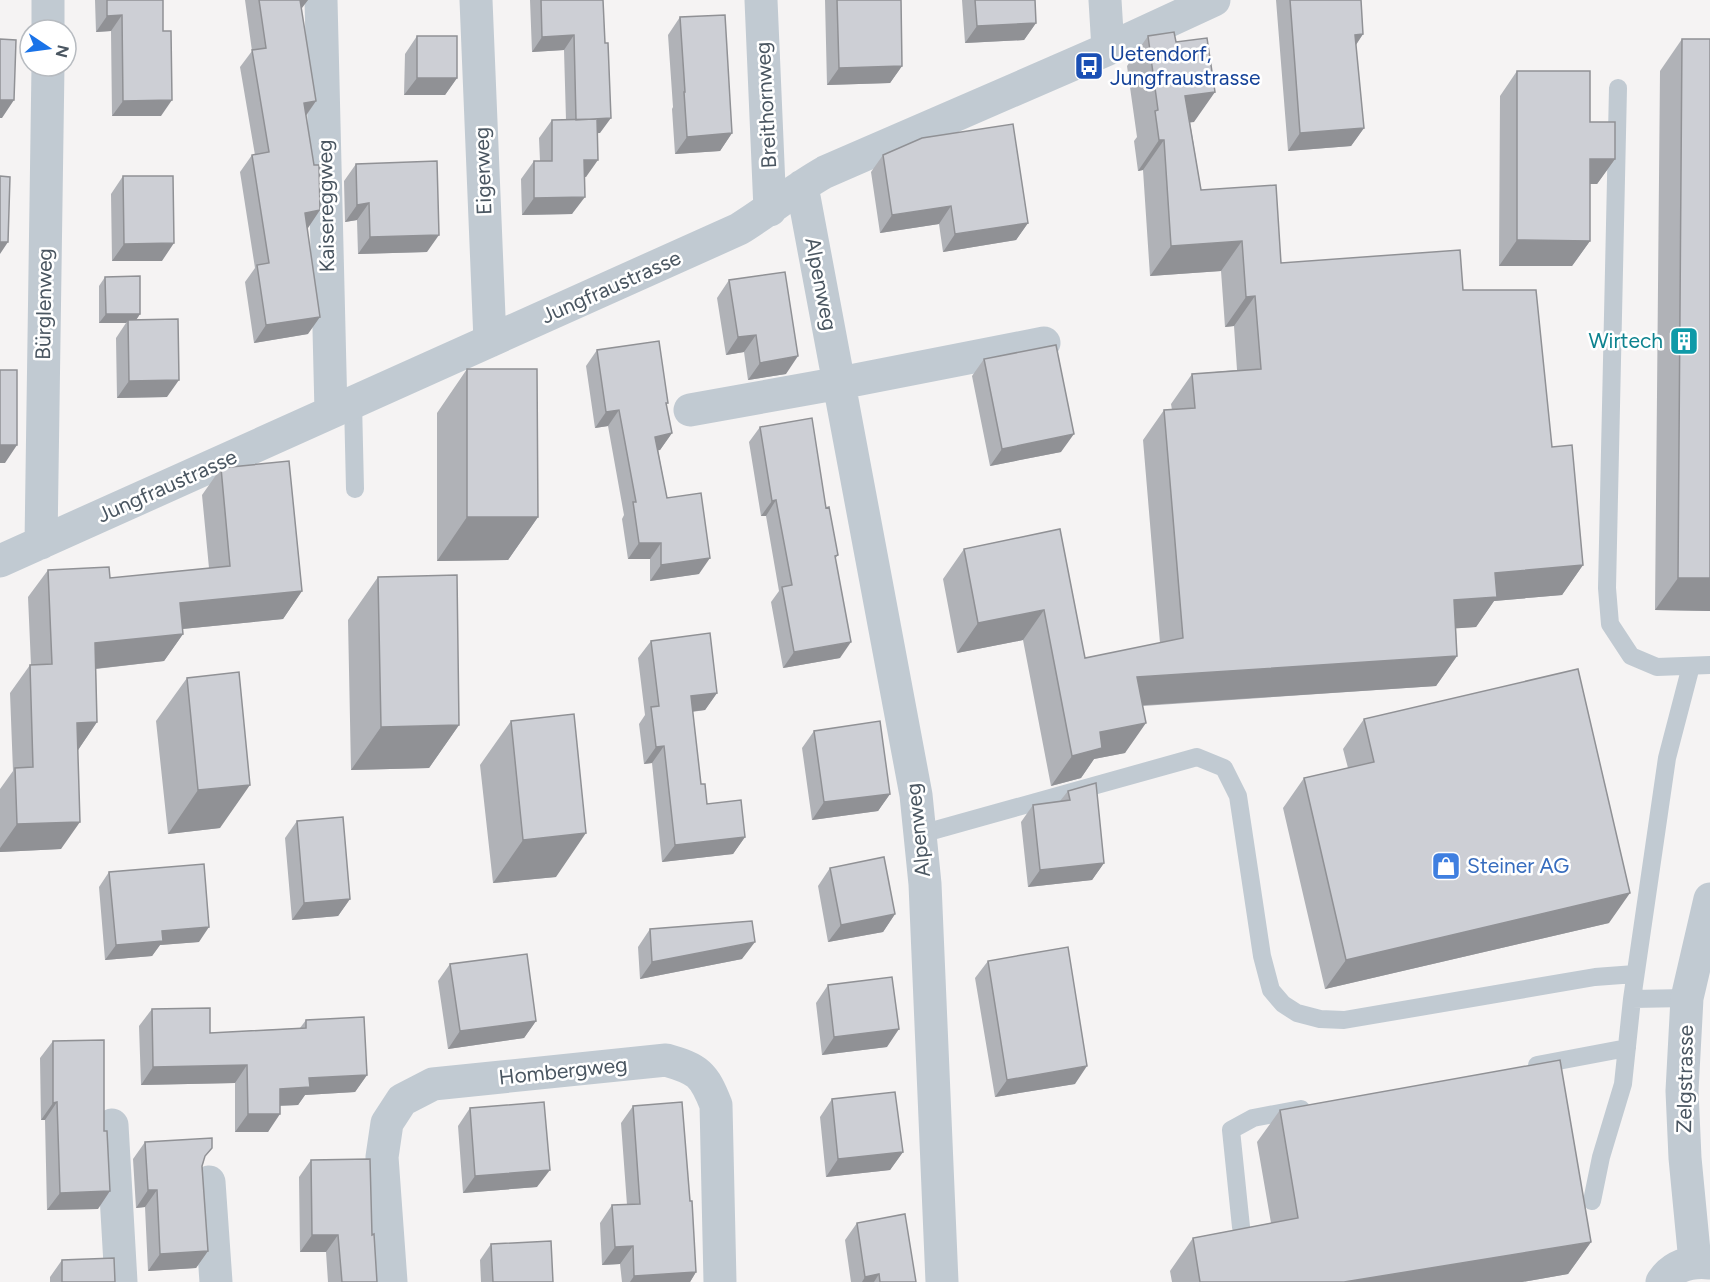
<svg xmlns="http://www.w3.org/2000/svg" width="1710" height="1282" viewBox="0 0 1710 1282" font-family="Figtree,sans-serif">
  <rect width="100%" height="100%" fill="#f5f3f3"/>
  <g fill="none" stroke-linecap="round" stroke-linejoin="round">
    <path stroke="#c1cad2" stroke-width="18" d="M1618,88L1607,588L1610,624L1631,656L1657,667L1710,665
      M353,402L355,489
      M921,834L1197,757L1224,768L1238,796L1262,956L1271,990L1283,1004L1297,1013L1320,1019L1344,1020L1595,977L1635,974
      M1632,999L1687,998
      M1537,1065L1627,1048
      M1592,1201L1601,1157L1623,1084L1632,999L1667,758L1691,666
      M1241,1227L1231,1130L1253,1118L1301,1109"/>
    <path stroke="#c1cad2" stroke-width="33" d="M321,0L331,412
      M476,0L490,341
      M761,0L770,210
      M1105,0L1108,49
      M48,30V0
      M802,186L916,795L925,884L942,1282
      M690,410L840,383L1044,343
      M41,543L48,66
      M0,561L739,229C768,211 795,189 825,172L1108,49L1214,0
      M112,1125L121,1282
      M209,1182L216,1282
      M1695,1262L1685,1158L1682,1091L1687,998L1710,899
      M391,1282L382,1157L387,1123L402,1100L433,1084L666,1060C698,1069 704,1074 716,1105L720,1282
      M1662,1282C1673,1265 1691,1261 1710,1263"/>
  </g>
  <path fill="#b0b2b7" d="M95,0H163L161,116H112L111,31L96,32Z
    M245,0H308L301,8L316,101L306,116L308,228V334L254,343L245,282L255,268L240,172L252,155H255L240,67L252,51Z
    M530,0H603L600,133H598L586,177H584L572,214L522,215L521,179L534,161H540L539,138L552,120H566L564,50L532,52Z
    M825,0H901L902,66L890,83L827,85Z
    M962,0H1035L1036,23L1024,40L965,43Z
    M1276,0H1361L1363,34L1356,45L1364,128L1351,146L1288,151Z
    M680,17L732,133L720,151L675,154L672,109L673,107L668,35Z
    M417,36L457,78L445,95H404L405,54Z
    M1148,36L1194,122H1190L1201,190L1281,263L1463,290L1552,447L1583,565L1562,595L1494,601L1476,627L1456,628L1457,656L1436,686L1143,706L1125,753L1094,759L1081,778L1051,786L1023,640L957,653L943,579L964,549L1060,529L1085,658L1160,643L1143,440L1164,410H1172L1171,404L1192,374L1237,370L1234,326L1225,327L1221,271L1150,276L1143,170L1138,171L1134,141L1137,137L1127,66Z
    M1682,39H1710V611L1655,610L1660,71Z
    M1517,71L1590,122L1615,159L1597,184H1590V241L1572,266H1499L1500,96Z
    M883,155L1028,223L1016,240L943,252L939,224L880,233L871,172Z
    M356,164L427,252L358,254L357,220L345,222L344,181Z
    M123,176L162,261H112L111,194Z
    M105,277L140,314L136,320L167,397L117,398L116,338L126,323H99V286Z
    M729,280L786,374L748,380L744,352L726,355L717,298Z
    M597,350L668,403L666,405L672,433L660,450H658L667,498L699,574L650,581V559H628L622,519L624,515L608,426L595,428L586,366Z
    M984,359L1061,452L990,466L972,376Z
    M467,369L538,517L508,560L437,561V413Z
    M760,427L826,508L838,555L835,559L840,658L783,668L771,602L779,591L766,516H761L749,442Z
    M221,468L302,591L283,619L183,629V634L164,661L96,669L97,722L78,750L61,849L0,852V789L13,771L10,693L30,665H31L28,597L48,570L110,578L209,568L202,495Z
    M378,577L459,725L429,768L351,770L348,620Z
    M651,641L717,693L705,710L692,712L701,784L707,804L745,837L733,854L662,862L652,763L644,764L639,724L645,715L638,658Z
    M187,678L220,828L168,834L156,721Z
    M1364,719L1609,923L1325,989L1283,808L1304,778L1348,768L1343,749Z
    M511,721L556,877L493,883L480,765Z
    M814,731L890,794L878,811L812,820L802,748Z
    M1068,791L1104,863L1092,880L1028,887L1021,822L1033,805L1060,801Z
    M297,821L350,899L338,916L292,920L285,838Z
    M830,868L895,914L883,932L828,942L818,886Z
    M109,872L199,942L160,945L152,956L105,960L99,887Z
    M650,929L742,959L640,979L638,947Z
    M988,961L1075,1084L995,1097L975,978Z
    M450,964L536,1021L524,1038L448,1049L438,981Z
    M828,985L887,1047L822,1055L816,1003Z
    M152,1009L210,1033L300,1028L306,1020L367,1075L355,1092L305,1095L298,1105L280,1106L268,1132H235V1083L141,1085L139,1026Z
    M53,1041L98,1209L47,1210L45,1120H41L40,1058Z
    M832,1099L903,1152L890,1170L826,1177L820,1117Z
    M633,1106L690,1201L696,1272L690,1282H622L620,1264L602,1265L600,1223L612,1205H627L621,1123Z
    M470,1108L537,1187L463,1193L458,1126Z
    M1280,1110L1591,1242L1568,1274L1522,1282H1172L1170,1271L1193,1238L1271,1223L1257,1142Z
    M145,1142L204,1161L202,1166L208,1251L196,1268L148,1271L145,1207L136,1208L133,1159Z
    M311,1160L372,1235L377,1282H328L326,1252H300L299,1177Z
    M857,1223L916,1282H851L845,1240Z
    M491,1244L553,1282H481L480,1260Z
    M62,1260L115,1282H50V1277Z"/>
  <path fill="#909195" d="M294,0H308L302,8L287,10Z
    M122,15L111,31L96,32L107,16Z
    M1036,23L1024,40L965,43L977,26Z
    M1363,34L1351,52L1355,35Z
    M574,35L564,50L532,52L542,37Z
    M902,66L890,83L827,85L839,68Z
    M417,78H457L445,95H404Z
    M1215,92L1194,122L1164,126L1185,96Z
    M0,100H14L2,118H0Z
    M172,100L161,116H112L123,101Z
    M316,101L304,118V103Z
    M611,118L600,133L566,135L576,120Z
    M1364,128L1351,146L1288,151L1300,133Z
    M732,133L720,151L675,154L687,137Z
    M1159,140H1164L1143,170L1138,171Z
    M1590,159H1615L1597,184H1572Z
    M584,160H598L586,177L572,178Z
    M585,197L572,214L522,215L534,198Z
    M369,203L357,220L345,222L357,205Z
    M951,206L939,224L880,233L892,215Z
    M320,210L308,228L293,230L305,213Z
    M1028,223L1016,240L943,252L955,234Z
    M439,235L427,252L358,254L370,237Z
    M1517,240L1590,241L1572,266H1499Z
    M1242,241L1221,271L1150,276L1171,246Z
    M0,242H8L0,254Z
    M174,243L162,261H112L124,244Z
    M1255,296L1234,326L1225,327L1246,297Z
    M106,314H140L134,323L128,320L126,323H99Z
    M320,317L308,334L254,343L266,325Z
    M756,335L744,352L726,355L738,337Z
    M798,356L786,374L748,380L760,363Z
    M179,380L167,397L117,398L129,381Z
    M619,410L608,426L595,428L606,412Z
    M672,433L660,450L644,453L655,437Z
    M1074,434L1061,452L990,466L1002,449Z
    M0,445H17L5,463H0Z
    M776,500L766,516H761L772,501Z
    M467,517H538L508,560L437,561Z
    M639,543H661L650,559H628Z
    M710,558L699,574L650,581L661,565Z
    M1583,565L1562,595L1494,601L1476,627L1433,630L1454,600L1495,573Z
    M1678,578H1710V611L1655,610Z
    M302,591L283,619L161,631L180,603Z
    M1044,610L1023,640L957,653L978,623Z
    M183,634L164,661L75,671L95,643Z
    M851,642L840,658L783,668L794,652Z
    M1457,656L1436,686L1116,707L1137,677Z
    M717,693L705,710L678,713L691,696Z
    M97,722L78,750L77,723Z
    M1146,723L1125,753L1094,759L1081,778L1051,786L1072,756L1100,732Z
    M459,725L429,768L351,770L381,727Z
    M664,746L652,763L644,764L656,747Z
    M250,785L220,828L168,834L198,790Z
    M890,794L878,811L812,820L824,802Z
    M80,822L61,849L0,852V848L17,824Z
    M586,833L556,877L493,883L523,840Z
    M745,837L733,854L662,862L675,845Z
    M1104,863L1092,880L1028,887L1040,870Z
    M1630,893L1609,923L1325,989L1346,960Z
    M350,899L338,916L292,920L304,903Z
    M895,914L883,932L828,942L841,925Z
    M209,927L199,942L160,945L152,956L105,960L116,945L162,931Z
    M755,942L742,959L640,979L652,962Z
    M536,1021L524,1038L448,1049L460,1031Z
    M899,1029L887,1047L822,1055L834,1037Z
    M247,1065L235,1083L141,1085L153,1067Z
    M1087,1066L1075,1084L995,1097L1007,1080Z
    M367,1075L355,1092L305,1095L298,1105L267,1106L280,1089L309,1078Z
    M57,1102L45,1120H41L53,1103Z
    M248,1114H280L268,1132H235Z
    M903,1152L890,1170L826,1177L838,1159Z
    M550,1170L537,1187L463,1193L475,1176Z
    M148,1190H157L145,1207L136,1208Z
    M110,1191L98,1209L47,1210L60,1193Z
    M312,1235H338L326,1252H300Z
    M1591,1242L1568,1274L1522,1282H1344Z
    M633,1246L620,1264L602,1265L615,1247Z
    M208,1251L196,1268L148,1271L160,1254Z
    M696,1272L690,1282H630L634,1276Z
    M879,1274L874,1282H862L865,1277Z"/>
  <path fill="#cdcfd5" stroke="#909195" stroke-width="1.5" d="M107,0H163V31H171L172,100L123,101L122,15L107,16Z
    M259,0H300L316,101L304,103L314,165H319L320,210L305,213L320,317L266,325L257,265L269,263L252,155L269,152L252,50L266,48Z
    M541,0H603L605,43H608L611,118L576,120L574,35L542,37Z
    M837,0H901L902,66L839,68Z
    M975,0H1035L1036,23L977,26Z
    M1290,0H1361L1363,34L1355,35L1364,128L1300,133Z
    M725,15L732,133L687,137L684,92H685L680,17Z
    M1174,32L1176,42L1207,38L1215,92L1185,96L1201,190L1276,185L1281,263L1460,250L1463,290H1536L1552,447L1572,445L1583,565L1495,573L1497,597L1454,600L1457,656L1137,677L1146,723L1100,732L1102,748L1072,756L1044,610L978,623L964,549L1060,529L1085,658L1183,638L1164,410L1195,408L1192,374L1261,369L1255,296L1246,297L1242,241L1171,246L1164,140H1159L1155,111L1158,110L1148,36Z
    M417,36H457V78H417Z
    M0,39L16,40L14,100H0Z
    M1682,39H1710V578H1678Z
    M1517,71H1590V122H1615V159H1590V241L1517,240Z
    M597,119L598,160H584L585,197L534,198V161H552V120Z
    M1013,124L1028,223L955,234L951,206L892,215L883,155L922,138Z
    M437,161L439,235L370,237L369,203L357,205L356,164Z
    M0,176L10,177L8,242H0Z
    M123,176H173L174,243L124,244Z
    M785,272L798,356L760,363L756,335L738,337L729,280Z
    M140,276V314H106L105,277Z
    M178,319L179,380L129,381L128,320Z
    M659,341L668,403H666L672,433L655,437L667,498L701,493L710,558L661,565V543H639L633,502H636L619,410L606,412L597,350Z
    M1056,345L1074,434L1002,449L984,359Z
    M467,369H537L538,517H467Z
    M0,370H17V445H0Z
    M812,418L826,508L829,507L838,555L835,556L851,642L794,652L782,587L792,585L776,500L772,501L760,427Z
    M289,461L302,591L180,603L183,634L95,643L97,722L77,723L80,822L17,824L15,768L33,767L30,665L52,664L48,570L109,567L110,578L230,566L221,468Z
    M457,575L459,725L381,727L378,577Z
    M710,633L717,693L691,696L701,784H705L707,804L741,800L745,837L675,845L664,746L656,747L651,707L659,706L651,641Z
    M1578,669L1630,893L1346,960L1304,778L1374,762L1364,719Z
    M239,672L250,785L198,790L187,678Z
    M574,714L586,833L523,840L511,721Z
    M880,721L890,794L824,802L814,731Z
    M1096,783L1104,863L1040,870L1033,805L1070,800L1068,791Z
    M343,817L350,899L304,903L297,821Z
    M884,857L895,914L841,925L830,868Z
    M204,864L209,927L162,931L163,941L116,945L109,872Z
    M752,921L755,942L652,962L650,929Z
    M1068,947L1087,1066L1007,1080L988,961Z
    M527,954L536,1021L460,1031L450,964Z
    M892,977L899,1029L834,1037L828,985Z
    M210,1008V1033L306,1028V1020L364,1017L367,1075L309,1078L310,1087L280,1089V1114H248L247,1065L153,1067L152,1009Z
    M104,1040V1131H107L110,1191L60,1193L57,1102L53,1103V1041Z
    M1560,1060L1591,1242L1344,1282H1200L1193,1238L1298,1218L1280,1110Z
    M895,1092L903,1152L838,1159L832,1099Z
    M544,1102L550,1170L475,1176L470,1108Z
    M682,1102L690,1201H692L696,1272L634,1276L633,1246L615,1247L612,1205L640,1204L633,1106Z
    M212,1138V1148L205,1156L202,1166L208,1251L160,1254L157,1190H148L145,1142Z
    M370,1159L372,1235L374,1234L377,1282H342L338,1235H312L311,1160Z
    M905,1214L916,1282H880L879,1274L865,1277L857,1223Z
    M551,1241L553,1282H493L491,1244Z
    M114,1258L115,1282H62V1260Z"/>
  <defs>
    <g id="bus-square" transform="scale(1.5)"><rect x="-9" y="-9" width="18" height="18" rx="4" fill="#1a4fb4" stroke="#fff"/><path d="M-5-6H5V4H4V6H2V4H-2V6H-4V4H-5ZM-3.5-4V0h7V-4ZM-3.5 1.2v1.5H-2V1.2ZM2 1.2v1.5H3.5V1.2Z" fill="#fff"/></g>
    <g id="building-square" transform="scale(1.5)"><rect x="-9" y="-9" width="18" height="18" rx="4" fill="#0f9aa8" stroke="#fff"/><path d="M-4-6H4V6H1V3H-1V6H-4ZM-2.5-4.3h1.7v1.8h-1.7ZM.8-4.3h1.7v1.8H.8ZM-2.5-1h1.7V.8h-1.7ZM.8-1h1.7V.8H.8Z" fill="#fff"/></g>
    <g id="shop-square" transform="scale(1.5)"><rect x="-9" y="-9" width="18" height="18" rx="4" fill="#3f7fe0" stroke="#fff"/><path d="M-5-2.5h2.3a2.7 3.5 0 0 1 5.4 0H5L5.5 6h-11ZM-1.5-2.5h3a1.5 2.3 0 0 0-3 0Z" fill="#fff"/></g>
  </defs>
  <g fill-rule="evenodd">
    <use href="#bus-square" x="1089" y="66"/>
    <use href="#building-square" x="1684" y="341"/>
    <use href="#shop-square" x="1446" y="866"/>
  </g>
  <g text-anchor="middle" stroke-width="5" stroke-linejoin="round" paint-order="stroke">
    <g font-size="21" fill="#164399" stroke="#fff" text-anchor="start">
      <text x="1110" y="61">Uetendorf,<tspan x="1110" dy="24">Jungfraustrasse</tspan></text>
    </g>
    <g font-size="21" fill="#4a5661" stroke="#fff">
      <text transform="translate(766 105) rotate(-93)" y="7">Breithornweg</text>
      <text transform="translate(483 171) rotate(-92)" y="7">Eigerweg</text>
      <text transform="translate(326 206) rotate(-91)" y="7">Kaisereggweg</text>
      <text transform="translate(821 284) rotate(79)" y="7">Alpenweg</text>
      <text transform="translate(611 287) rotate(-24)" y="7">Jungfraustrasse</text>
      <text transform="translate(44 304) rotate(-89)" y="7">Bürglenweg</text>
      <text transform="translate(167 486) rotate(-24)" y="7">Jungfraustrasse</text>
      <text transform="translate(918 830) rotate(-96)" y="7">Alpenweg</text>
      <text transform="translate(563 1071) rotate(-6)" y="7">Hombergweg</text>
      <text transform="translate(1685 1079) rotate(-89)" y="7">Zelgstrasse</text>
    </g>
    <g font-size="21" fill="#0d838f" stroke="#fff" text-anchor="end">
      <text x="1663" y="348">Wirtech</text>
    </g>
    <g font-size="21" fill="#366cbe" stroke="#fff" text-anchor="start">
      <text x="1467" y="873">Steiner AG</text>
    </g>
  </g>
  <g transform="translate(48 48) rotate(103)"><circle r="28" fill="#ffffff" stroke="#b7bbc0" stroke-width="1.5"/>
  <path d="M0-4.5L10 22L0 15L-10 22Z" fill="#1a73e8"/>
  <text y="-9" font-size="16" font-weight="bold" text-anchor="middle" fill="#4a5661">N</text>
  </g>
</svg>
